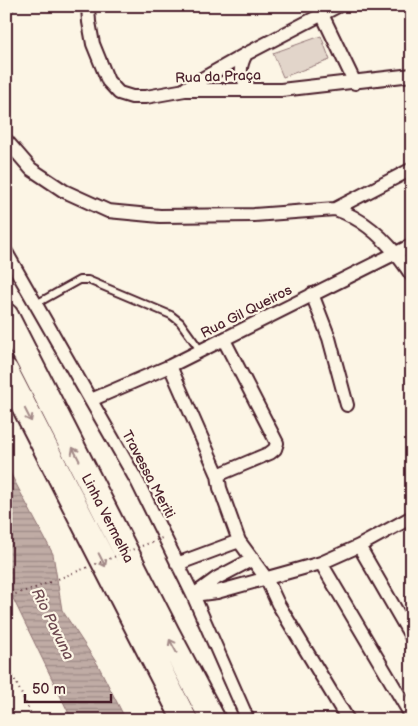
<svg xmlns="http://www.w3.org/2000/svg" width="418" height="726" viewBox="0 0 418 726" font-family="'Balsamiq Sans',sans-serif">
  <defs>
    <pattern id="water-rules" width="6" height="5" patternUnits="userSpaceOnUse" patternTransform="scale(1.25)"><rect width="6" height="5" fill="#c0aca5"/><path d="M0 2.5h6" fill="none" stroke="#9e8b87"/></pattern>
  </defs>
  <rect width="100%" height="100%" fill="#fcf5e5"/>
  <filter id="ink" filterUnits="userSpaceOnUse"><feTurbulence type="fractalNoise" baseFrequency=".02" numOctaves="2"/><feDisplacementMap in="SourceGraphic" scale="10" xChannelSelector="R" yChannelSelector="G"/><feConvolveMatrix kernelMatrix="1 2 1 2 8 2 1 2 1" color-interpolation-filters="sRGB"/></filter>
  <g filter="url(#ink)">
    <path fill="#e2d5ca" stroke="#967a7a" d="M321,36L330,60L283,77L273,53Z"/>
    <path fill="url(#water-rules)" stroke="#917474" d="M6,465L53,554L62,610L98,665L126,720H72L6,584Z"/>
    <g fill="none" stroke-linecap="round" stroke-linejoin="round">
      <g stroke="#4a1f2b" stroke-width="10">
        <path id="service" d="M36,304L79,280H88L171,315L180,322L198,347"/>
      </g>
      <g stroke="#4a1f2b" stroke-width="16">
        <path id="minor" d="M88,6L89,22L93,44L108,81L119,93L132,97H146L185,90H281L412,75
          M318,6L355,83
          M6,8L7,6
          M246,54C238,69 239,77 251,90
          M186,88L246,54L338,6
          M6,140L31,169L64,191L108,211L160,216L254,215L335,209L412,169
          M335,209C368,220 394,248 412,276
          M6,252L138,483L193,595L248,720
          M312,294L329,338L347,405
          M170,366L218,475L220,488L239,541L266,578L278,604L348,720
          M91,400L170,366L412,245
          M218,475L270,453L275,449L277,443L224,340
          M359,546L412,638
          M321,563L412,717
          M177,564L239,541
          M195,594L217,578L253,559
          M193,595L217,592L321,563L359,546L412,517"/>
      </g>
      <g stroke="#4a1f2b" stroke-width="28">
        <path id="motorway" d="M6,316L167,633L213,720
          M6,371L185,720"/>
      </g>
      <path stroke="#4a1f2b" stroke-width="2" stroke-dasharray="1 4" stroke-linecap="butt" d="M6,597L35,588
        M6,662L34,720"/>
      <use href="#service" stroke="#fcf5e5" stroke-width="6"/>
      <use href="#minor" stroke="#fcf5e5" stroke-width="12"/>
      <use href="#motorway" stroke="#fcf5e5" stroke-width="24"/>
      <path stroke="#4a1f2b" stroke-width="2" stroke-dasharray="1 4" stroke-linecap="butt" d="M35,588L162,538"/>
    </g>
    <defs><path id="oneway-shaft" d="M-6 0H5M1.5-3L5.5 0L1.5 3" fill="none" stroke-width="1.6" stroke-linecap="round" stroke-linejoin="round" transform="scale(1.25)"/></defs>
    <g stroke="#a38a88">
      <use href="#oneway-shaft" transform="translate(28 415) rotate(63)"/>
      <use href="#oneway-shaft" transform="translate(76 454) rotate(-117)"/>
      <use href="#oneway-shaft" transform="translate(102 560) rotate(63)"/>
      <use href="#oneway-shaft" transform="translate(173 646) rotate(-118)"/>
    </g>
  </g>
  <g text-anchor="middle" stroke-width="4.5" stroke-linejoin="round" paint-order="stroke">
    <g font-size="14" fill="#4a1f2b" stroke="#fcf5e5">
      <text transform="translate(218 76) rotate(-2)" y="5">Rua da Praça</text>
      <text transform="translate(246 311) rotate(-27)" y="5">Rua Gil Queiros</text>
      <text transform="translate(149 474) rotate(62)" y="5">Travessa Meriti</text>
      <text transform="translate(108 518) rotate(63)" y="5">Linha Vermelha</text>
    </g>
    <g font-size="15" font-style="italic" fill="#6d4950" stroke="#fcf5e5">
      <text transform="translate(53 624) rotate(64)" y="5">Rio Pavuna</text>
    </g>
  </g>
  <rect width="418" height="726" fill="none" stroke="#fcf5e5" stroke-width="25"/>
  <rect x="12" y="12" width="393" height="701" fill="none" stroke="#4a1f2b" stroke-width="2" filter="url(#ink)"/>
  <path d="M25 694v8h86v-8" fill="none" stroke="#4a1f2b" stroke-width="2.5"/>
  <text x="32" y="694" font-size="15" fill="#4a1f2b" stroke="#fcf5e5" stroke-width="4" paint-order="stroke">50 m</text>
</svg>
